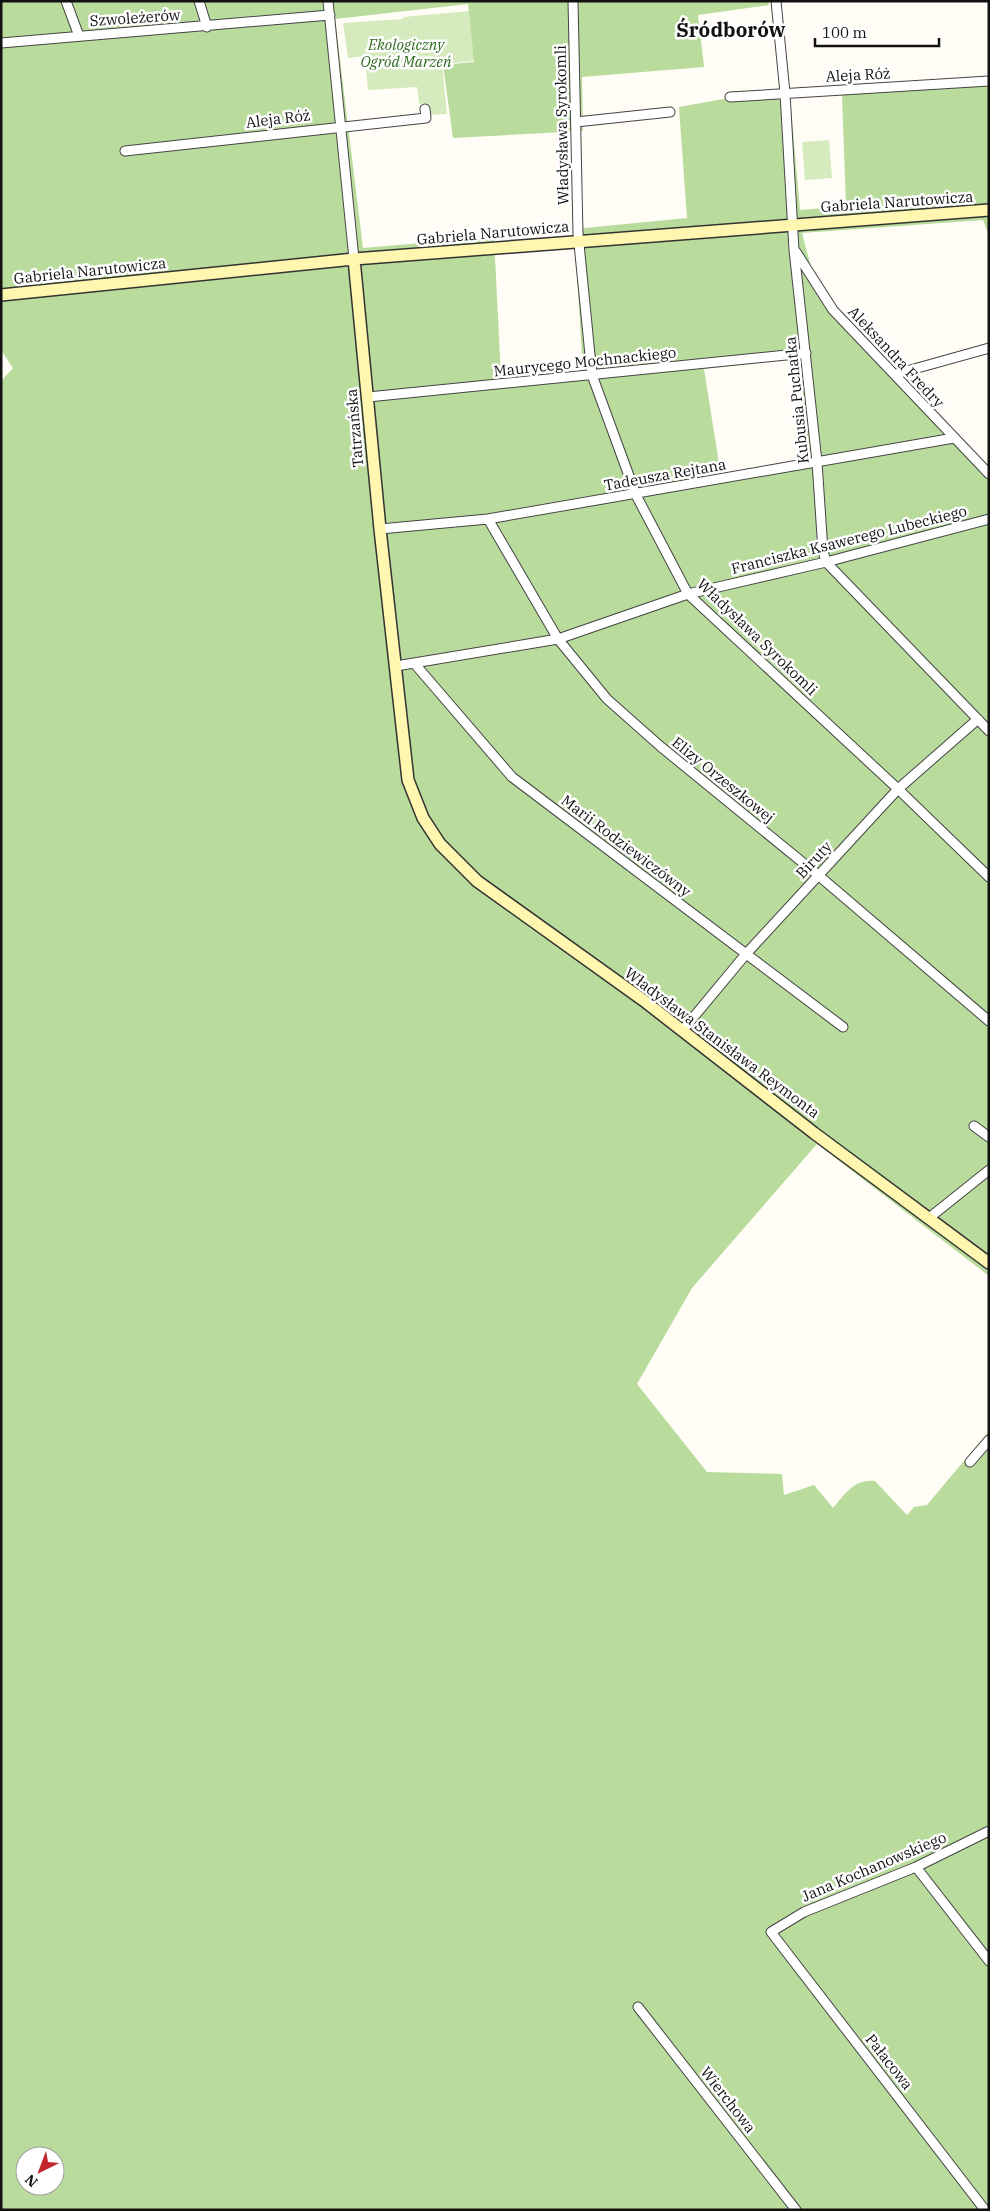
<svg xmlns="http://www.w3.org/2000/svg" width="990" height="2211" viewBox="0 0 990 2211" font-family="'IBM Plex Serif',serif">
  <rect width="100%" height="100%" fill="#fffdf5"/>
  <path fill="#d5ebbd" d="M469,11L474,61L442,64L447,114L430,115L428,103L419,104L417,87L368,90L365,56L348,58L343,23L403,19V17Z
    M829,140L832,178L805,180L802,142Z"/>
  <path fill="#b9dc9c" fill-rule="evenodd" d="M1,1H768L769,5L698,15L704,67L582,77L583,131L453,138L443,65L474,62L468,4L335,19L363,248L494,237L501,377L583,371L574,229L687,218L679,107L780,89L989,77V236L983,220L802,233L812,271L837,307L989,467V1276L817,1144L692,1288L637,1384L707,1472L782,1474L784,1495L814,1485L833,1508C845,1494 855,1478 875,1481L907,1515L914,1507L927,1505L989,1431V2210H1V381L13,368L1,350ZM842,95L846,206L800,210L790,97ZM801,358L806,461L721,476L704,369ZM25,2156H55V2186H25Z"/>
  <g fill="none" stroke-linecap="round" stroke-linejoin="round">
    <g stroke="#444" stroke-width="11">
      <path id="street" d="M66,1L79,36
        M199,1L207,27
        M328,1L354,259
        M573,1L578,234L592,375L636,495L688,594L898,789L989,877
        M776,1L785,93L794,250L817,462L823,551L826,562L989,731
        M1,43L330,15
        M730,97L989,81
        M576,122L670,112
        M125,151L426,118L425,109
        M796,252L833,310L989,474
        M896,374L989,348
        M368,397L806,353
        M488,519L558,639L607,699L660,746L818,875L989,1021
        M380,529L488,519L954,438
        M414,663L512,777L843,1027
        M396,666L558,639L688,594L826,562L989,519
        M682,1031L746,954L898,789L978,719
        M974,1126L989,1137
        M929,1218L989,1170
        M970,1462L989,1440
        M916,1867L989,1961
        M638,2007L796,2210
        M985,2210L771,1932L804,1912L916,1867L989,1831"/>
    </g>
    <g stroke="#333" stroke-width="14">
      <path id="secondary" d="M354,259L380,529L408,780L423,818L440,844L477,881L643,1000L814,1133L989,1263
        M1,295L354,259L989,210"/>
    </g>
    <use href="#street" stroke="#fff" stroke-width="9"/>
    <use href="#secondary" stroke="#fff6b0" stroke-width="11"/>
  </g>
  <g text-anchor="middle" stroke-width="5" stroke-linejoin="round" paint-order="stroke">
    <g font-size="15" fill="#111" stroke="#fff">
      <text transform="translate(135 18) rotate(-4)" y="5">Szwoleżerów</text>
      <text transform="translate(858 75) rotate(-3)" y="5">Aleja Róż</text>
      <text transform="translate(278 119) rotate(-7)" y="5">Aleja Róż</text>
      <text transform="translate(562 125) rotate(-91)" y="5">Władysława Syrokomli</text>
      <text transform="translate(897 202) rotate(-4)" y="5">Gabriela Narutowicza</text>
      <text transform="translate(493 233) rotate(-5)" y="5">Gabriela Narutowicza</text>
      <text transform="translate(90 271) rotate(-6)" y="5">Gabriela Narutowicza</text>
      <text transform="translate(896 357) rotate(47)" y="5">Aleksandra Fredry</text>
      <text transform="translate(585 362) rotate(-6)" y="5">Maurycego Mochnackiego</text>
      <text transform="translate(797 400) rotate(-96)" y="5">Kubusia Puchatka</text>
      <text transform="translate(355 428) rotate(-95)" y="5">Tatrzańska</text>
      <text transform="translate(665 475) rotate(-10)" y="5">Tadeusza Rejtana</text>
      <text transform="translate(849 540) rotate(-14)" y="5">Franciszka Ksawerego Lubeckiego</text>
      <text transform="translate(757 637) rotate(44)" y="5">Władysława Syrokomli</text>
      <text transform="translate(723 780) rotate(39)" y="5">Elizy Orzeszkowej</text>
      <text transform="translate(626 846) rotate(37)" y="5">Marii Rodziewiczówny</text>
      <text transform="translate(814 860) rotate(-47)" y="5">Biruty</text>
      <text transform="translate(722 1043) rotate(37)" y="5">Władysława Stanisława Reymonta</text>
      <text transform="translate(874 1867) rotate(-23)" y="5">Jana Kochanowskiego</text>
      <text transform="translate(889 2062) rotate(52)" y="5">Pałacowa</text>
      <text transform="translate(728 2100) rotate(52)" y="5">Wierchowa</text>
    </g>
    <g font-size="15" font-style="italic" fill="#2f6b1f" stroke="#fff">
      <text x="406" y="50">Ekologiczny<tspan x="406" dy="17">Ogród Marzeń</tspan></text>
    </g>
    <g font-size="20" font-weight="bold" fill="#111" stroke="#fff">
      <text x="731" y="37">Śródborów</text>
    </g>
  </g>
  <rect width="990" height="2211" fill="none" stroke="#111111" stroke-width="5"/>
  <g transform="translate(40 2171) rotate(222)"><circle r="24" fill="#ffffff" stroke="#a0a0a0"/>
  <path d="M0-4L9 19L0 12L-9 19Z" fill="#c4262e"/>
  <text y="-8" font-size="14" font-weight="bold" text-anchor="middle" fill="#111111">N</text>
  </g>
  <path d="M815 38v8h124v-8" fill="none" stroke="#111111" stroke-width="2.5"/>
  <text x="822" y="38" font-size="15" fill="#111111" stroke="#ffffff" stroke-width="4" paint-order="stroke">100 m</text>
</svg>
